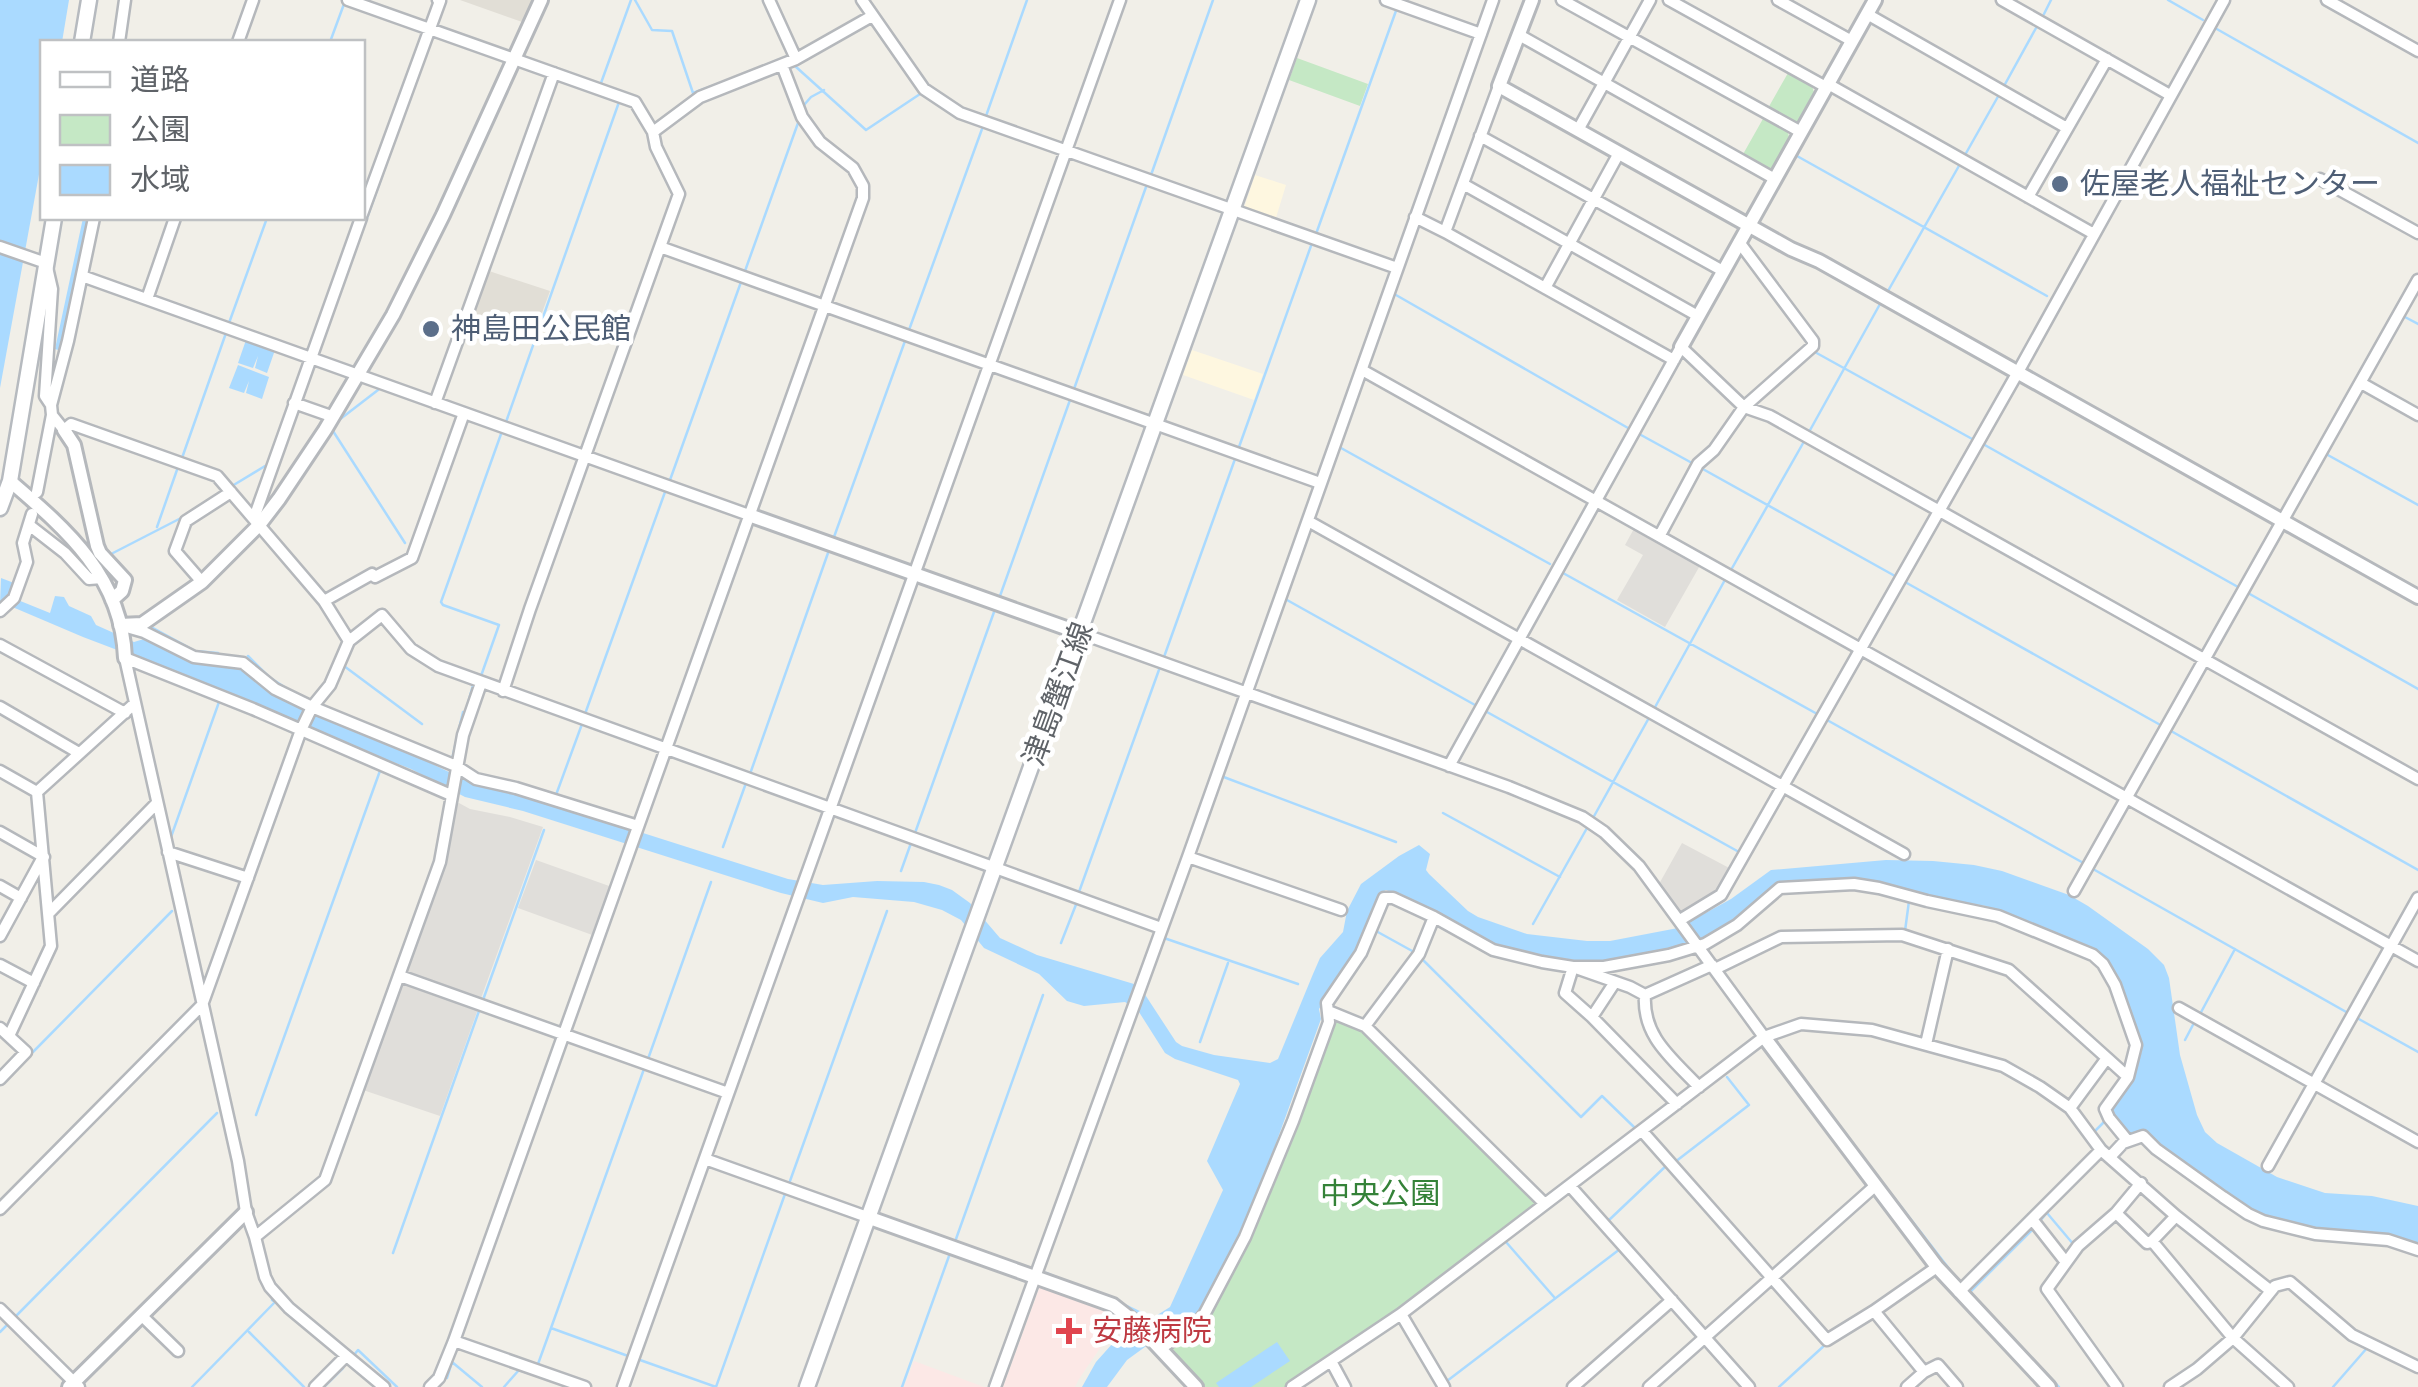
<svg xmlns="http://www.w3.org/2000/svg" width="2418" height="1387" viewBox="0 0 2418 1387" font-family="'Fira Sans','Noto Sans JP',sans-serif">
  <rect width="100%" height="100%" fill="#f1efe8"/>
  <path fill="#fef7e0" d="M1255,175L1286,185L1275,221L1246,211L1244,208Z
    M1192,350L1263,374L1254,400L1183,375Z"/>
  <path fill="#e0deda" d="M1636,525L1702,562L1665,627L1617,600L1643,555L1625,545Z
    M459,803L470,809L510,817L543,827L480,1001L409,975L405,970L445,858L456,804Z
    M1682,843L1733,870L1723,890L1681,914L1659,884Z
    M536,860L612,887L595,936L518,908Z
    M402,982L478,1009L440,1116L363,1090Z"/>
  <path fill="#e1ded6" d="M460,0H536L525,23Z
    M486,270L550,291L531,343L468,322Z"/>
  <path fill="#fce8e6" d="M1040,1286L1106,1312L1122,1324L1107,1338L1079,1379L1075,1387H1003Z
    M914,1361L984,1387H904Z"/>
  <path fill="#c5e8c5" d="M1297,58L1368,84L1360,106L1289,80Z
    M1788,73L1812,86L1814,92L1797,122L1791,124L1767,110Z
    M1764,117L1787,129L1789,137L1772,168L1766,170L1742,156Z
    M1335,1018L1362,1029L1538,1201L1536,1206L1384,1321L1286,1387H1204L1170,1349L1171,1346L1208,1315L1332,1020Z"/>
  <path fill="#aadaff" d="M0,0H69L62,42H42V158L0,388Z
    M83,218H90L61,351L55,349Z
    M246,340L275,350L267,373L255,368L258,356L253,368L238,363Z
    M238,365L269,377L262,399L246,393L249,381L244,393L229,388Z
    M1,578L14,583L8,596L50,613L55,596L64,597L69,606L91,616L96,625L134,642L147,638L192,662L235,666L242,668L271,692L298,707L403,750L472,783L511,791L788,879L823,885L877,881L924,882L939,885L952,890L970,903L1000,938L1037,955L1134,984L1144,993L1176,1042L1182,1046L1214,1055L1270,1063L1278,1059L1313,974L1320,958L1343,932L1347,911L1361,884L1399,856L1419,845L1430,854L1426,870L1429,874L1468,911L1478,917L1527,934L1587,941H1610L1678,928L1731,899L1771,870L1886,860L1933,861L1974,865L2002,871L2069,895L2088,906L2148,949L2164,965L2169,978L2180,1055L2197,1115L2205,1132L2217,1143L2277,1177L2325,1193L2372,1196L2418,1206V1245L2414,1241L2377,1232L2320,1231L2264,1218L2159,1143L2144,1129L2133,1133H2128L2111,1114V1106L2133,1082L2142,1050L2124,995L2108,961L2101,953L2074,940L1986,906L1921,895L1875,883L1835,879L1778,883L1771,887L1747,910L1701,940L1611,962H1588L1526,953L1505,947L1478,937L1411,900L1386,890L1382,892L1354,955L1319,1009L1321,1019L1263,1179L1233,1246L1200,1308L1189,1321L1160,1336L1127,1360L1107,1387H1082L1096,1362L1113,1343L1170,1307L1223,1190L1207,1161L1240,1084L1238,1080L1175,1059L1165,1053L1139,1012L1125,1002L1084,1006L1067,1001L1039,974L984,948L961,920L942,910L914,902L853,897L823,903L781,893L523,811L465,797L411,769L311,730L225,691L83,637L3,603L0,604Z
    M1277,1342L1290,1361L1251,1387H1219L1216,1383Z"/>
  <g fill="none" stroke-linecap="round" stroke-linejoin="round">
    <path stroke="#aadaff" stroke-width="2.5" d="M635,0L652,30L672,31L693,93L737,77
      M2168,0L2203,20
      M2044,14L2051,0
      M2215,28L2418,143
      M330,42L344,4
      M795,66L866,130L920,94
      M749,72L783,58
      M601,83L631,0
      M2004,86L2036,28
      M804,105L811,97L824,90
      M986,116L1027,0
      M1965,155L2000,93
      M1797,156L2047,296
      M1151,175L1213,0
      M1316,234L1397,8
      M745,271L798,123
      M1888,291L1960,164
      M1396,295L1628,428
      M2403,316L2418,324
      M229,323L267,218
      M909,330L982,129
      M1813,351L1974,440
      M319,352L401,123
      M1367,369L1406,259
      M1074,389L1146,187
      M339,420L378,390
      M506,422L619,102L557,80
      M333,431L405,543
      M1809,432L1880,304
      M1641,435L1692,463
      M1983,444L2238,587
      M1239,447L1312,243
      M1341,448L1550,564
      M2326,454L2418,505
      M182,458L226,333
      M1332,468L1364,377
      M1701,468L1895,576
      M670,480L741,282
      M232,486L265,466
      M157,527L178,467
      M834,537L905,341
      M113,553L183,517L224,491
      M1731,570L1806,438
      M1563,573L1819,715
      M1905,582L2164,727
      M2248,593L2418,689
      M1000,596L1070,400
      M1287,600L1475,705
      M153,628L195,651L218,653
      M1275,628L1297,565
      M248,656L269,677L289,690
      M1164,657L1235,459
      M344,666L422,724
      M481,676L499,625L443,605L441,602L501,434
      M468,703L473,685
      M1654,709L1726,578
      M1487,712L1739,852
      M585,714L665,492
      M1827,720L2087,865
      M2171,731L2418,870
      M452,759L463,712
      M750,774L828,553
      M1221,776L1396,842
      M556,795L582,724
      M1443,813L1560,877
      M1593,818L1650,716
      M915,833L994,612
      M171,837L219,702
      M723,847L746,783
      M2093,869L2348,1013
      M901,871L911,843
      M1079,892L1160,667
      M1533,924L1587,828
      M1376,931L1414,952
      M1905,931L1909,901
      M1164,938L1298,984
      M1061,943L1077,902
      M1420,957L1581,1117L1602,1096L1635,1128
      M483,1000L544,830
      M2199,1016L2235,949
      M2357,1018L2418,1052
      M2185,1040L2195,1021
      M1200,1042L1228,963
      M33,1052L172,911
      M648,1059L711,882
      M256,1115L381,768
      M2094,1132L2104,1122
      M1847,1137L1950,1270
      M2109,1150L2120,1138
      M1675,1162L1749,1105L1727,1077
      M790,1181L887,911
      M2077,1181L2100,1158
      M2047,1213L2074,1245
      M2040,1221L2054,1204
      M2033,1229L1971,1291V1294L2059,1387
      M1618,1232L1608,1221L1667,1165
      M956,1239L1043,995
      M1506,1242L1554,1297
      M393,1253L479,1011
      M1042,1273L1051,1247
      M1046,1273L1068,1282
      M2292,1291L2349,1340L2367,1348L2333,1387
      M1118,1302L1143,1314
      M17,1315L217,1113
      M1401,1324L1417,1351
      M551,1328L644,1069
      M0,1332L7,1325
      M249,1332L304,1387
      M354,1355L358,1350L397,1387
      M640,1360L716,1387L785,1194
      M538,1364L551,1328L628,1356
      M1592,1377L1605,1365
      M447,1378L452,1362L482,1387
      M1447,1381L1620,1249
      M192,1387L275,1302L272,1300
      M324,1387L343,1368
      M504,1387L519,1370L534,1375
      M902,1387L949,1256
      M1001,1387L1038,1285
      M1779,1387L1826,1344"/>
    <g stroke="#b5b8bc" stroke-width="15">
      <path id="minor" d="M348,0L635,102L653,132L656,147L679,194L530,609L503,691
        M862,0L924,89L960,113L1397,268
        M1386,0L1481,34
        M1562,0L1801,132
        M1669,0L1826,87
        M1778,0L1852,41
        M2002,0L2170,95
        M2327,0L2418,51
        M1867,14L2067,128
        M1519,35L1775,179
        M119,42L125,0
        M238,42L253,0
        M796,59L872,16
        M1828,84L2094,234
        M1499,86L1445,232L1674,360
        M1578,130L1650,0
        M653,132L700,97L796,59L769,0
        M1480,136L1723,271
        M2320,179L2418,233
        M1463,184L1698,316
        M2028,197L2107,59
        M362,214L440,1L438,0
        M1415,217L1445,232
        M0,247L46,263L52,289L45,396L51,405L52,415L64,430L71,424L217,476L324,601L349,641
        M660,247L1320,483
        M82,276L749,515
        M1545,288L1619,153
        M147,299L175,218
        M1362,370L2418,961
        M2361,383L2418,415
        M294,403L331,416
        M435,403L554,73
        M51,405L68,341L94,218
        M37,492L52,415
        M254,518L361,218
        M1308,521L1904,854
        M29,525L65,553L89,579L102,578
        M1660,535L1698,464L1714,450L1744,407L1813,346V341L1739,242
        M202,582L175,551L186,521L231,492
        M324,601L372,574L375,577L412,558L464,413
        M0,611L14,598L27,562L23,543L32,514
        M130,628L144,632L194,657L243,663L275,689L312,707L456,766L476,779L516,788L638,826
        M1080,633L1509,787L1582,817L1604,832L1639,866L1764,1037
        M0,645L125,713
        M125,658L238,1161L246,1212L255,1237L265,1277L270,1287L289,1308L384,1387
        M125,658L253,709L451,795
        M0,707L79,753
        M1449,766L1681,347L1744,407L1770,416L2418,779
        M0,771L37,792
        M0,832L44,857
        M168,852L248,878
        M1188,857L1341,910
        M0,886L21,898
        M2074,891L2418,280
        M49,913L156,804
        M1680,920L1721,895L2018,372L2224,0
        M0,936L43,857
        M0,965L34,983
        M1715,969L1781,937L1902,935L2009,970L2107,1058
        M400,976L728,1093
        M1645,995L1712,965
        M2179,1008L2418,1142
        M1328,1011L1365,1026L1545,1204
        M1592,1017L1615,982
        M1365,1026L1419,954L1434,917L1493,950L1542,962L1573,967H1604L1669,955L1705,944L1737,925L1780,888L1854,884L1879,888L1927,901L1998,916L2093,955L2103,964L2115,985L2136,1045L2128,1077
        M0,1028L26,1052L0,1079
        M9,1036L51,946L37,792L134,704
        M1926,1044L1948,949
        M1677,1104L1592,1017L1565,993L1573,967L1630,987L1645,995C1642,1037 1673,1059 1699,1087
        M2070,1108L2107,1058L2128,1077L2105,1109L2109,1118L2127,1140
        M1642,1131L1827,1340L1874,1311
        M2110,1157L2123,1143L2143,1136L2156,1149L2223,1197L2248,1214L2263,1221L2315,1234L2388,1240L2418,1250
        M705,1159L870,1218
        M2268,1166L2418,898
        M2141,1183L2116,1213L2147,1243L2152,1241
        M1570,1186L1749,1387
        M0,1209L202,1005L301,730L312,707L330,685L349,641L382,615L411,649L438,666L1161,928
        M2116,1213L2078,1246L2047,1289L2117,1387
        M2176,1216L2271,1291
        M2032,1219L2065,1261
        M255,1237L325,1180L440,862L463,735L481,683
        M1937,1267L1874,1311L1924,1372L1938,1365L1957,1387
        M1959,1292L2101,1150
        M0,1309L79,1387
        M1401,1314L1444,1387
        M141,1315L178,1351
        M454,1341L585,1387
        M1161,1348L1195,1326L1205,1313L1245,1237L1293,1121L1329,1022L1327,1003L1361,953L1384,898H1393L1434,917
        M1331,1361L1345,1387
        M315,1387L345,1357
        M430,1387L439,1378L454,1341L863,198V186L853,168L820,142L802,117L782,65
        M623,1387L1120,0
        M995,1387L1188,857L1493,0
        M1292,1387L1401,1314L1764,1037L1801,1024L1872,1030L2003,1066L2040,1087L2070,1108L2101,1150L2176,1216L2152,1241L2233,1338L2288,1387
        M1573,1387L1672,1300
        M1649,1387L1875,1186
        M1907,1387L1924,1372
        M2170,1387L2197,1369L2233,1338L2275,1286L2290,1282L2352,1335L2418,1367"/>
    </g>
    <g stroke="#b5b8bc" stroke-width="18">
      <path id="tertiary" d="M1532,0L1499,86L1791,249L1819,261L2418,597
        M1681,347L1875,0
        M64,430L74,445L97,546L100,553L125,580L122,591L112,600
        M10,481C67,530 122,577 125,658
        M749,515L1080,633
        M120,625L142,624L202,582L259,525L279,499L325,430L393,315L443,215L541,0
        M1764,1037L1937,1267L2049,1387
        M870,1218L1113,1305L1136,1323L1196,1387
        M69,1387L246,1212"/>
    </g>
    <g stroke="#b6babf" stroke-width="19">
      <path id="secondary" d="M82,42L89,0
        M0,508L10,481L54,218
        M807,1387L1308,0"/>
    </g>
    <use href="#minor" stroke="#fff" stroke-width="10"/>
    <use href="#tertiary" stroke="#fff" stroke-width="12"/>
    <use href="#secondary" stroke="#fff" stroke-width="14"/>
  </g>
  <g fill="#5c6f8a" stroke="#fff" stroke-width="4">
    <circle cx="2060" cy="184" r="10"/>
    <circle cx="431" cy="329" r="10"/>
  </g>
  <path fill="#e0444e" stroke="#fff" stroke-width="4" d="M1064 1316h10v10h10v10h-10v10h-10v-10h-10v-10h10z"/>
  <g text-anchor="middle" stroke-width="9" stroke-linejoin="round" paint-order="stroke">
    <g font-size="30" fill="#4e5e75" stroke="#fff" text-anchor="start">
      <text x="2080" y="194">佐屋老人福祉センター</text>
      <text x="451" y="339">神島田公民館</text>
    </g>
    <g font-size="30" fill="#5f6368" stroke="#fff">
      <text transform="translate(1058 694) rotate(-70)" y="10">津島蟹江線</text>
    </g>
    <g font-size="30" fill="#348238" stroke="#fff">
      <text x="1380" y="1204">中央公園</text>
    </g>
    <g font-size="30" fill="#be3a42" stroke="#fff" text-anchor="start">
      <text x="1092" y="1341">安藤病院</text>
    </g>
  </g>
  <rect x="40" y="40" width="325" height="180" fill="#ffffff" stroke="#bfc1c3" stroke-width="2.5"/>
  <rect x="60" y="72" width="50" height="15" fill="#ffffff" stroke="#bfc1c3" stroke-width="2.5"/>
  <text x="130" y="90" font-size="30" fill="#5f6368">道路</text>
  <rect x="60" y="115" width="50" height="30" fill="#c5e8c5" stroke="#bfc1c3" stroke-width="2.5"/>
  <text x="130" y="140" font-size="30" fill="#5f6368">公園</text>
  <rect x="60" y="165" width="50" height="30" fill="#aadaff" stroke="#bfc1c3" stroke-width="2.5"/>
  <text x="130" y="190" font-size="30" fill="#5f6368">水域</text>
</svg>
